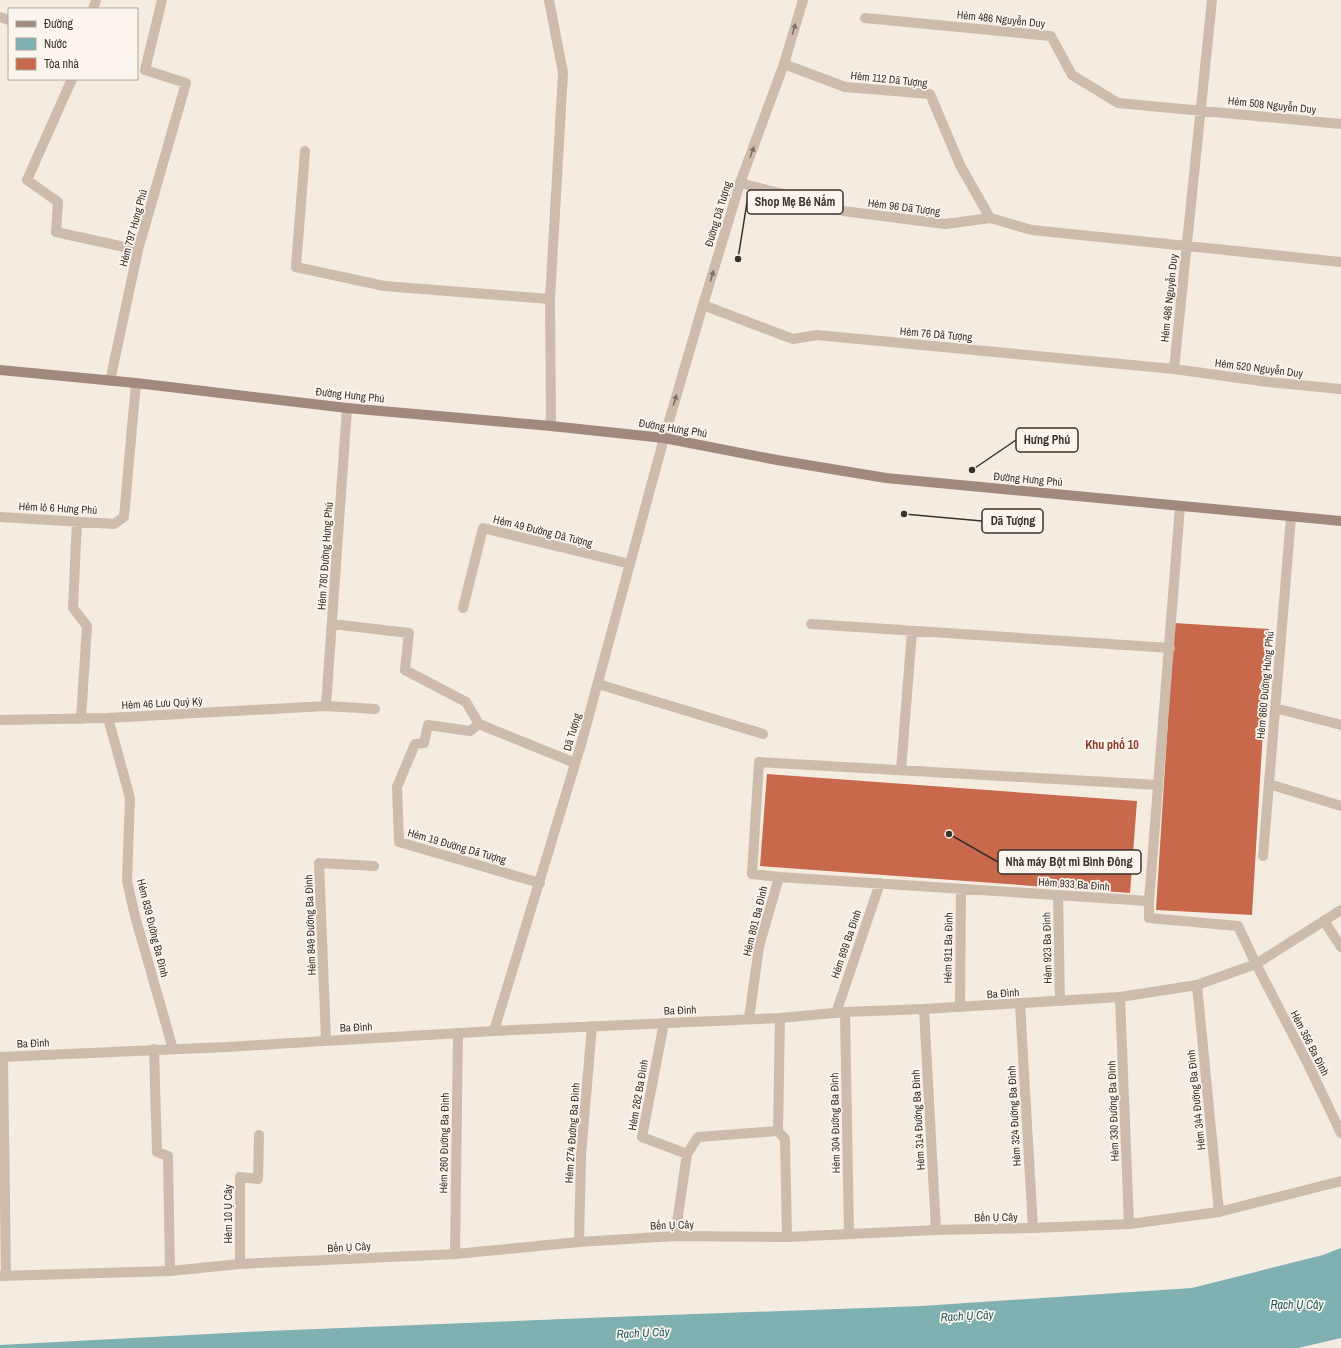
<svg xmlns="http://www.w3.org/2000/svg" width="1341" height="1348" viewBox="0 0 1341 1348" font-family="'Archivo Narrow',sans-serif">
  <rect width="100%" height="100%" fill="#f4ebe1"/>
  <path fill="#7fb0b2" d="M1341,1248V1338L1298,1348H0V1345L267,1331L613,1317L922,1306L1192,1288L1323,1255Z"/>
  <path fill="#c8694b" d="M1174,623L1269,629L1252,915L1156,910Z
    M767,774L1137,801L1130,893L760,866Z"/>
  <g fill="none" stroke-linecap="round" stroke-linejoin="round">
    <path stroke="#cdbbac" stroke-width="10" d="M549,0L563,73L550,299L551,426
      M93,9L96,0
      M0,17L9,20
      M865,18L1051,36L1072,75L1118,103L1341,124
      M784,64L845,87L930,94L960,165L990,218
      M72,79L27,180L58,202L56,232L138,250
      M305,151L296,267L384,286L550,299
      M740,183L815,202L843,211L945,224L990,218L1032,230L1341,262
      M703,305L793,339L817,335L1174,369L1268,382L1341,389
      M1174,369L1212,0
      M110,381L138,250L186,83L145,70L162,0
      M0,517L114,524L124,517L136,383
      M77,521L73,608L87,626L81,719
      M463,608L483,528L630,564
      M332,624L409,633L405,670L466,702L479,724L575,763
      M811,624L1170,648
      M598,684L763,734
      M326,706L347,408
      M1275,708L1341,725
      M108,718L130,798L127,881L135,916L173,1049
      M0,720L108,718L326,706L375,709
      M479,724L470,731L428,725L424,743L415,744L397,787L399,842L540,883
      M901,770L912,631
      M1269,784L1341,806
      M1158,785L759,762L752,874L779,877L1149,901V918L1238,926L1256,964L1308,1064L1341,1133
      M1263,856L1291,517
      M1058,895L1060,1001
      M1149,901L1180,506
      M1324,921L1341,947
      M1197,985L1219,1212
      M1120,997L1129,1224
      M1020,1004L1033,1228
      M960,1007L961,889
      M924,1009L936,1230
      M845,1012L849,1234
      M836,1013L880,883
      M780,1018L778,1131L785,1139L787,1237
      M749,1019L759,947L779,877
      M664,1023L642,1137L687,1154L675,1236
      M326,1040L319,863L374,866
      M154,1049L157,1152L168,1156L170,1271
      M3,1057L6,1276
      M687,1154L698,1137L778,1131
      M579,1242L581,1155L592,1026
      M455,1254L458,1033
      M240,1264V1177L258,1179L259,1135"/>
    <path stroke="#cdbbac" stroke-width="10" d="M494,1031L582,741L664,438L703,305L740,183L784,64L803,0
      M0,1276L170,1271L240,1264L455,1254L579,1242L675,1236L787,1237L936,1230L1033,1228L1129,1224L1219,1212L1341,1181"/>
    <path stroke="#cdbbac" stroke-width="10" d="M0,1057L226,1047L494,1031L780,1018L845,1012L924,1009L1120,997L1197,985L1256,964L1341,910"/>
    <path stroke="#a18a7d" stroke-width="10" d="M0,370L136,383L347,408L551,426L664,438L777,460L886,478L1341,521"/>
  </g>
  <defs><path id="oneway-solid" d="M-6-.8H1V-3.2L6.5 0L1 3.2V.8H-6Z"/></defs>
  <g fill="#7d6f65">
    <use href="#oneway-solid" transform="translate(794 29) rotate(-74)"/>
    <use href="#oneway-solid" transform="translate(752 152) rotate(-70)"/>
    <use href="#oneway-solid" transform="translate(712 276) rotate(-73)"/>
    <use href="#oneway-solid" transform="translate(675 400) rotate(-73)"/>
  </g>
  <g text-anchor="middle" stroke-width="3.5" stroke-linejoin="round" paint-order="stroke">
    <g font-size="11" fill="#3b302b" stroke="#fbf5ee">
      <text transform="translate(1001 19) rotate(6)" y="4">Hẻm 486 Nguyễn Duy</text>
      <text transform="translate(889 79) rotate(6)" y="4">Hẻm 112 Dã Tượng</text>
      <text transform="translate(1272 105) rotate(6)" y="4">Hẻm 508 Nguyễn Duy</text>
      <text transform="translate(904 207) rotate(7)" y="4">Hẻm 96 Dã Tượng</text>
      <text transform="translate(718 214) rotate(-73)" y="4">Đường Dã Tượng</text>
      <text transform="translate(133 228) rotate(-75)" y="4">Hẻm 797 Hưng Phú</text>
      <text transform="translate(1169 298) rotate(-84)" y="4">Hẻm 486 Nguyễn Duy</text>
      <text transform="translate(936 334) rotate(5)" y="4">Hẻm 76 Dã Tượng</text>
      <text transform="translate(1259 368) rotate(7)" y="4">Hẻm 520 Nguyễn Duy</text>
      <text transform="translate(350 395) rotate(6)" y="4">Đường Hưng Phú</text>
      <text transform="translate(673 428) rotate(9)" y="4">Đường Hưng Phú</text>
      <text transform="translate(1028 479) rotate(5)" y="4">Đường Hưng Phú</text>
      <text transform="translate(58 508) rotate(3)" y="4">Hẻm lô 6 Hưng Phú</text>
      <text transform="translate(543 531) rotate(14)" y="4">Hẻm 49 Đường Dã Tượng</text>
      <text transform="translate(325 556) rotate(-86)" y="4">Hẻm 780 Đường Hưng Phú</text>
      <text transform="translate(1265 685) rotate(-85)" y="4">Hẻm 860 Đường Hưng Phú</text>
      <text transform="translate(162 703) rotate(-3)" y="4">Hẻm 46 Lưu Quý Kỳ</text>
      <text transform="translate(572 732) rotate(-74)" y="4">Dã Tượng</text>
      <text transform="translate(457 846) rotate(16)" y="4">Hẻm 19 Đường Dã Tượng</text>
      <text transform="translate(1074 884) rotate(4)" y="4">Hẻm 933 Ba Đình</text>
      <text transform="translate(755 921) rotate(-76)" y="4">Hẻm 891 Ba Đình</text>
      <text transform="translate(310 925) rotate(-92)" y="4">Hẻm 849 Đường Ba Đình</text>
      <text transform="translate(153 928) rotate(76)" y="4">Hẻm 839 Đường Ba Đình</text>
      <text transform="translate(846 944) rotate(-71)" y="4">Hẻm 899 Ba Đình</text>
      <text transform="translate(948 948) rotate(-89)" y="4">Hẻm 911 Ba Đình</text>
      <text transform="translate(1047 948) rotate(-91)" y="4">Hẻm 923 Ba Đình</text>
      <text transform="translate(1003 993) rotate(-4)" y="4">Ba Đình</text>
      <text transform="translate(680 1010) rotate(-3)" y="4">Ba Đình</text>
      <text transform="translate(356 1027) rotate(-3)" y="4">Ba Đình</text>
      <text transform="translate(33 1043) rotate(-3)" y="4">Ba Đình</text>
      <text transform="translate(1310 1043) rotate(63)" y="4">Hẻm 356 Ba Đình</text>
      <text transform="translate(638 1095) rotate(-80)" y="4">Hẻm 282 Ba Đình</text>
      <text transform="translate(1196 1100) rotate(-96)" y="4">Hẻm 344 Đường Ba Đình</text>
      <text transform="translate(1113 1111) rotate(-92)" y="4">Hẻm 330 Đường Ba Đình</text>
      <text transform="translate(1014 1116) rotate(-93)" y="4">Hẻm 324 Đường Ba Đình</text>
      <text transform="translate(918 1120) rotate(-93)" y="4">Hẻm 314 Đường Ba Đình</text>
      <text transform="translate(835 1123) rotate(-91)" y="4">Hẻm 304 Đường Ba Đình</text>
      <text transform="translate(572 1133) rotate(-86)" y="4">Hẻm 274 Đường Ba Đình</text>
      <text transform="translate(444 1143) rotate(-89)" y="4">Hẻm 260 Đường Ba Đình</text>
      <text transform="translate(228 1214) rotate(-90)" y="4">Hẻm 10 Ụ Cây</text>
      <text transform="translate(996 1217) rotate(-1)" y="4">Bến Ụ Cây</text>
      <text transform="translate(672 1225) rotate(-2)" y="4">Bến Ụ Cây</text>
      <text transform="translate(349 1247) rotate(-3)" y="4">Bến Ụ Cây</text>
    </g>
    <g font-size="12" font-weight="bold" fill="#8c3b22" stroke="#fbf5ee">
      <text x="1112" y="749">Khu phố 10</text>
    </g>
    <g font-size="12" font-style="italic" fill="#1f5a5e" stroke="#fbf5ee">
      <text x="1297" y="1309">Rạch Ụ Cây</text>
      <text transform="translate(967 1316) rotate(-3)" y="4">Rạch Ụ Cây</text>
      <text transform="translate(643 1333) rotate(-3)" y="4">Rạch Ụ Cây</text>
    </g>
  </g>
  <path fill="none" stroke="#3b302b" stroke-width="1.5" d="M738 259L747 202M972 470L1016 440M904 514L982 521M949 834L998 862"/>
  <g fill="#3b302b" stroke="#fbf5ee" stroke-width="1.5">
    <circle cx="738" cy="259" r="4"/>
    <circle cx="972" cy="470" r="4"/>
    <circle cx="904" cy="514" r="4"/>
    <circle cx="949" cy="834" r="4"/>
  </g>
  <g fill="#fbf5ee" stroke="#3b302b" stroke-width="1.5">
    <rect x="747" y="190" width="96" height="24" rx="4"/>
    <rect x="1016" y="428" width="62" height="24" rx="4"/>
    <rect x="982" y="509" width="61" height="24" rx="4"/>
    <rect x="998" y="850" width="143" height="24" rx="4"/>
  </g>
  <g font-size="12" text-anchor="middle" font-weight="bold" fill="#3b302b">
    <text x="795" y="206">Shop Mẹ Bé Nấm</text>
    <text x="1047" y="444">Hưng Phú</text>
    <text x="1013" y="525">Dã Tượng</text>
    <text x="1069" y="866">Nhà máy Bột mì Bình Đông</text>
  </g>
  <rect x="8" y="8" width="130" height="72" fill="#fbf5ee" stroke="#aea6a0"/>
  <rect x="16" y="21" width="20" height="6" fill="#a18a7d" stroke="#aea6a0"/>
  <text x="44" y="28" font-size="12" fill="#3b302b">Đường</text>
  <rect x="16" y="38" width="20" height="12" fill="#7fb0b2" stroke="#aea6a0"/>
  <text x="44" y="48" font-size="12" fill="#3b302b">Nước</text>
  <rect x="16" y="58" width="20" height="12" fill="#c8694b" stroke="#aea6a0"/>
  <text x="44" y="68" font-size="12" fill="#3b302b">Tòa nhà</text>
</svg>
